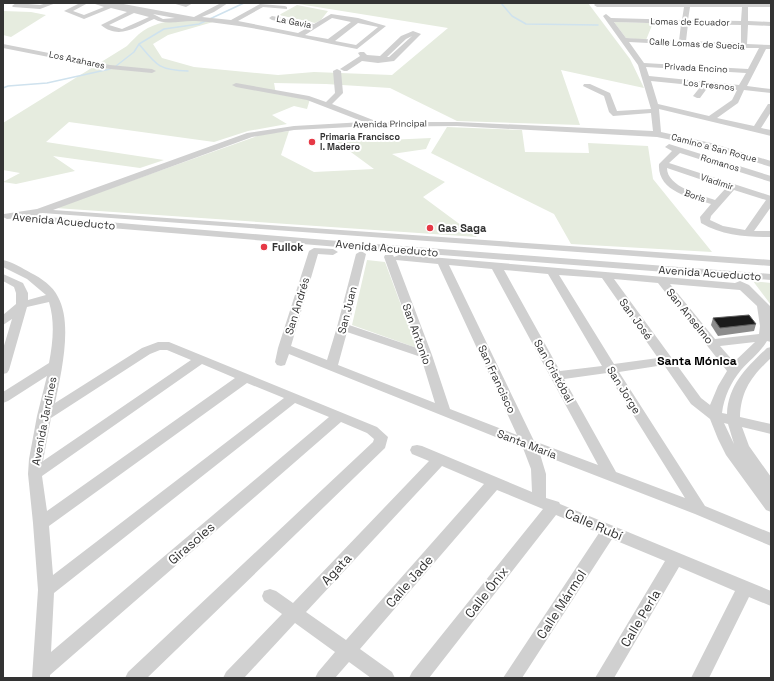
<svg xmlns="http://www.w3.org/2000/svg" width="774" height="681" viewBox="0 0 774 681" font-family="'Space Grotesk',sans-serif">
  <rect width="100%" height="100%" fill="#fff"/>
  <path fill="#e6ecdf" d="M292,3H588L630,59L644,88L561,70L580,125L457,121L390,88L326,84L274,83L276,94L310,99L307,109L294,106L272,115L287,124L248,131L214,142L69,122L46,142L164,160L140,168L53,156L75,171L16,184L3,182L20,173L3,170V123L127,46C132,41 137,35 143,31C163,18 190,19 213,22L168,35L153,44L162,58L194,67L278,75L314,72L392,75L448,28Z
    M297,5L328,11L321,20L315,23L279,15Z
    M3,11L31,12L46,15L11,37L3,35Z
    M614,22H615L653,23L646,40L626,38Z
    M447,127L522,130L525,152L589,153L588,143L648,146L653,179L712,252L571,244L554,214L431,153Z
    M289,131L281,155L314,172L374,169L325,133L366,141L431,138L426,149L392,154L445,182L423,197L477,237L55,208L263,134Z
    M367,260L385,262L417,348L352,325Z
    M753,281L771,283V305Z"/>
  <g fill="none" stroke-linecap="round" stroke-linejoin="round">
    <path stroke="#cfe2ee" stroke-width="1.5" d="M501,3L512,16L526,24L598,25
      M116,66L134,52L139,44
      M188,71C159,70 157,66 139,44L164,29L199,24L244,3
      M3,88L8,86L47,83L110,69"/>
    <path fill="#d0d0d0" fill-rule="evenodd" d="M16,3L40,5L47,3H56L40,9L13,7L12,6Z
      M80,3H88L73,11L84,15L104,7L92,3H118L194,17L221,3H228L214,12L202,17L231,20L260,4L285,6L287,7V9L263,7L238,21L298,33L309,27L272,20L269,18L272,16L314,24L331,14L358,18L386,26L357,49C304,39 250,25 196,21C182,20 167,26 154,19C136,27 119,40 101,25L127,12L111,8L84,19L64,11ZM134,13L149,17L122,29L109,25ZM153,14L175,18L163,19ZM332,18L351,22L328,39L305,35ZM358,23L378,27L356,45L335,41Z
      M172,3H193L186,7Z
      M771,3V7H748V21L771,22V26L748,25L747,44L771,45V49H766L747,86L771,89V93L744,90L738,103L717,118L754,126L768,104H771V112L761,128L771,130V136L659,109L661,132L711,143L771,161V167L706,147L657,137L457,126L352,127L294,130L252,137L53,210L771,260V266L42,213L35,216L375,244L771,274V280L375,250L26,221L23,220L21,218L7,219L3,217L4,214L37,209L247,133L294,126L364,122L307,100L236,87L232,85L236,83L309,96L326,102L335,93L333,71L337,69L341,71L343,93L332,104L373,120L374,122H457L653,131L651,113L613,116L609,112L604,96L583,86L584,84H590L610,93L617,111L651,109L638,65L603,16L606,14L611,18L682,20L684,7H597L594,5L595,4ZM690,7H742L741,21L688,20ZM614,22L681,24L679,41L626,38ZM688,24L741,25V43L686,41ZM629,42L744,48H759L748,69L644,63ZM646,67L746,73L739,85L649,76ZM651,81L701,86L693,96L697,98H700L708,87L737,90L732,100L709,116L658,104Z
      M413,31L421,34L394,61L378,63L362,61L347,71H344L340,69L360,56L358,53L360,52H364L367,55L380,56L401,36ZM412,36L389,57H387L406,39Z
      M3,44L110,65L152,69L156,71L152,73L110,69L3,48Z
      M669,144L771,176V182L680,153L669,163L771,196V207L754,231H771V237C747,237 723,236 701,223L700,217L711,204C690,198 657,191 659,164L672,151L665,147ZM667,168L726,188L715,200C701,195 667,187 667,168ZM734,190L766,200L745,230L723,226L710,220L711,216Z
      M314,248L333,249L338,252L333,255L318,254L291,346L327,360L337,327L356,254L361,251L366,254L349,325L417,348L384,257L385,255H393L394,257L399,255L442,258L735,283L740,281L749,285L771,307V342L767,341C760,353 750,360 741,370C731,382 724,397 722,413L727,414C728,385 747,367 767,348L771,347V358C752,376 741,390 740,417L771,424V434L742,427L749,446L771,477V494L770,493L771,512L766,510L726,455L718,439L710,419L691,404L664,365L619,372L705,506L771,533V546L695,514L540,454L546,474V498L559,502L560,504L771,591V606L749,597L709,678H691L735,591L679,567L614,678H595L665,561L612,539L522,678H503L599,533L556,515L429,678H409L412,672L543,509L497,490L360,649L392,672L395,678H371L349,662L335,678H315L318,672L335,652L295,623L244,678H223L226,672L282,614L264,601L262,596L264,591L270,589L276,591L293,603L429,461L412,454L410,450L412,446L417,445L422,446L532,492L531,469L523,448L289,354L285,365L281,366L277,365L275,362L278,348L309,251ZM396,260L438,264L517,435L450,409L432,355ZM449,265L492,269L598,465L534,441ZM504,270L548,274L602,366L560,371ZM559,275L602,278L658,358L614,364ZM614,279L658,283L727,371L718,386L710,405L701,398ZM670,284L740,290L757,306L760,326L759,334L715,339ZM347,332L421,357L435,403L338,365ZM755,342L734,362L720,346ZM607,373L685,498L616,472L564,379ZM724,423L728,424L734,444ZM442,466L484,484L346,640L306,612Z
      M3,260C13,262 22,268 31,273C41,278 53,286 58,297C73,324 61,374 55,403L142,348L158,342H169L377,427L388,437L385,448L147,678H125L128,672L373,442L374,439L367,433L341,422L50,675V678H32L38,590L33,523L28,474L29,459L37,416L47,376L8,401L3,403V392L49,363C53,342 55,322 49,302L27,307L9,370L7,373L3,374V349L12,319L3,325V315L16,304V293L14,287L3,281V274L23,283L28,293V300L46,295L27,279L3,267ZM160,350H167L191,360L43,461L51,418L150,354ZM202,364L235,378L47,511L42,476ZM247,383L284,398L53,575L49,526ZM295,403L329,417L51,652L54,593Z"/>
  </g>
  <path fill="#8c8c8c" d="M713,318L756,324L754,331L718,336L711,325Z"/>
  <path fill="#1a1a1a" stroke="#5f5f5f" d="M749,315L756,324L720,328L713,318Z"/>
  <g fill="#e63946" stroke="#fff" stroke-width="1.5">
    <circle cx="312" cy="142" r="4"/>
    <circle cx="430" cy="228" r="4"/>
    <circle cx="264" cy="247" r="4"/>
  </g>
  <g text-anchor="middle" stroke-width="4" stroke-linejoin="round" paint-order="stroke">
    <g font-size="9" fill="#333" stroke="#fff">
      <text transform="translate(294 22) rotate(11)" y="3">La Gavia</text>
      <text transform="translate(690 22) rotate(1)" y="3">Lomas de Ecuador</text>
      <text transform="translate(697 44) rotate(3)" y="3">Calle Lomas de Suecia</text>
      <text transform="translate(77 60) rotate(12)" y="3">Los Azahares</text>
      <text transform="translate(696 68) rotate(3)" y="3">Privada Encino</text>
      <text transform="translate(709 85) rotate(6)" y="3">Los Fresnos</text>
      <text transform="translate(390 124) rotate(-1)" y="3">Avenida Principal</text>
      <text transform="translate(714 148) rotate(15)" y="3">Camino a San Roque</text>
      <text transform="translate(720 163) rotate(17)" y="3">Romanos</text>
      <text transform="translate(717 182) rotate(18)" y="3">Vladimir</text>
      <text transform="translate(695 196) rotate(19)" y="3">Boris</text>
    </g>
    <g font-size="9" font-weight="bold" fill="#333" stroke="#fff" text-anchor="start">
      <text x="320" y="140">Primaria Francisco<tspan x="320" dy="10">I. Madero</tspan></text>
    </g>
    <g font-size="11" fill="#333" stroke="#fff">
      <text transform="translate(64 221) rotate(5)" y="4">Avenida Acueducto</text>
      <text transform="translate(387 248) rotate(5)" y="4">Avenida Acueducto</text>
      <text transform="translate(710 273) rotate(4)" y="4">Avenida Acueducto</text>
      <text transform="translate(297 306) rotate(-73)" y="4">San Andrés</text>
      <text transform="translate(347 310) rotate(-76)" y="4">San Juan</text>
      <text transform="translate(690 316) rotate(51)" y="4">San Anselmo</text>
      <text transform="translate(636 319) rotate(54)" y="4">San José</text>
      <text transform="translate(417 334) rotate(70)" y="4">San Antonio</text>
      <text transform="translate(554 371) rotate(61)" y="4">San Cristóbal</text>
      <text transform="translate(497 379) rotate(65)" y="4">San Francisco</text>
      <text transform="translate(624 390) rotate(58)" y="4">San Jorge</text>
      <text transform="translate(44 421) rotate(-79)" y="4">Avenida Jardines</text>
      <text transform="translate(527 444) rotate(21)" y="4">Santa María</text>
    </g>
    <g font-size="11" font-weight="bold" fill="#333" stroke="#fff" text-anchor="start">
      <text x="438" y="232">Gas Saga</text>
      <text x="272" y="251">Fullok</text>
    </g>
    <g font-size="12" font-weight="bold" fill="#000" stroke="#fff">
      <text x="697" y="365">Santa Mónica</text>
    </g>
    <g font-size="13" fill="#333" stroke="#fff">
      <text transform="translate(594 524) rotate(23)" y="5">Calle Rubí</text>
      <text transform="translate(191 543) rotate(-41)" y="5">Girasoles</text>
      <text transform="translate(336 569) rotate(-47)" y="5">Agata</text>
      <text transform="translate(409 581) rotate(-49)" y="5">Calle Jade</text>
      <text transform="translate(486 592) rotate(-52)" y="5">Calle Ónix</text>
      <text transform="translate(561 604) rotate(-57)" y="5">Calle Mármol</text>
      <text transform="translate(640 618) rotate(-59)" y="5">Calle Perla</text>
    </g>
  </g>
  <rect width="774" height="681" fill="none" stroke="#333333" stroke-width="8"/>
</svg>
